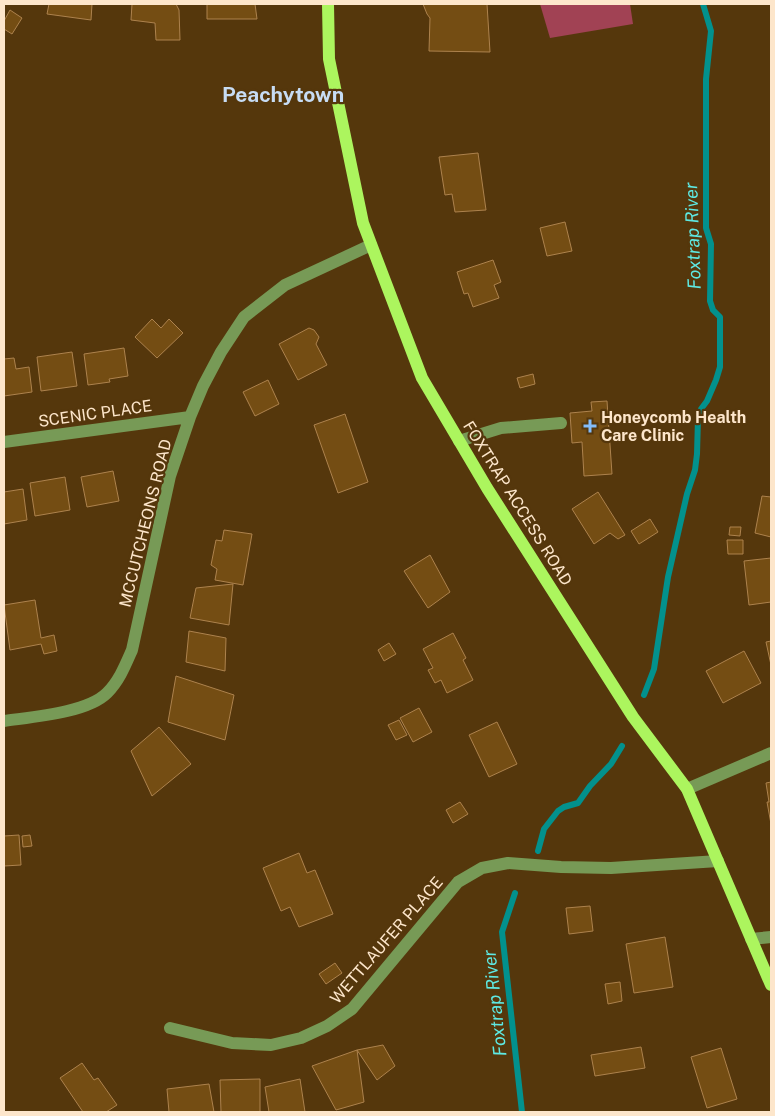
<svg xmlns="http://www.w3.org/2000/svg" width="775" height="1116" viewBox="0 0 775 1116" font-family="'Public Sans',sans-serif">
  <rect width="100%" height="100%" fill="#55370c"/>
  <path fill="#a14254" d="M540,4H630L633,24L550,38Z"/>
  <g fill="none" stroke-linecap="round" stroke-linejoin="round">
    <path stroke="#02918d" stroke-width="6" d="M644,695L654,669L668,577L687,494L695,470L697,454L698,418L701,409L707,401L716,380L720,367V317L713,310L710,301L711,244L706,228V79L711,31L703,4
      M538,851L544,829L558,811L564,807L578,803L590,786L611,764L622,746
      M515,893L502,932L522,1112"/>
  </g>
  <path fill="#744d13" stroke="#ad824d" d="M49,4H92L91,20L47,14Z
    M132,4H176L179,10L180,40H156L155,23L131,20Z
    M207,4H255L257,19H207Z
    M423,4H487L490,52L429,51L430,18L427,14Z
    M10,10L22,18L12,34L4,29V21Z
    M478,153L486,210L455,212L452,194L445,195L439,157Z
    M565,222L572,251L547,256L540,228Z
    M493,260L501,282L494,285L499,298L473,307L468,293L464,294L457,272Z
    M152,319L161,328L169,319L183,333L157,358L135,337Z
    M309,328L314,330L319,337L316,344L327,365L298,380L279,344Z
    M124,348L128,376L109,379L110,382L88,385L84,354Z
    M72,352L77,386L41,391L37,357Z
    M14,358L16,369L29,367L32,392L4,396V359Z
    M533,374L535,384L520,388L517,378Z
    M268,380L279,404L255,416L243,392Z
    M607,401L612,474L584,476L582,442L572,443L570,413L592,411L591,402Z
    M345,414L368,482L338,493L314,425Z
    M113,471L119,501L87,507L81,477Z
    M65,477L70,510L35,516L30,483Z
    M23,489L27,520L4,524V492Z
    M598,492L625,535L618,539L610,533L594,544L572,509Z
    M762,496L771,497V537L755,533Z
    M650,519L658,532L639,544L631,531Z
    M730,527H741L740,536L729,535Z
    M224,530L252,534L243,585L215,580L217,569L211,565L216,540L222,541Z
    M727,540H743V554H728Z
    M430,555L450,592L428,608L404,571Z
    M771,558V602L749,605L744,561Z
    M233,584L229,625L190,618L196,588Z
    M35,600L41,638L54,635L57,651L44,654L41,644L10,650L4,605Z
    M189,631L226,638L225,671L186,662Z
    M453,633L466,658L463,660L473,680L447,693L441,680L435,683L428,670L433,668L423,649Z
    M771,641V665L766,642Z
    M389,643L396,654L384,661L378,650Z
    M744,651L761,683L723,703L706,671Z
    M176,676L234,695L225,740L168,722Z
    M419,708L432,732L413,742L400,718Z
    M399,720L407,735L396,740L388,725Z
    M497,722L517,764L489,777L469,735Z
    M159,727L191,764L152,796L131,751Z
    M771,782V824L767,802H769L766,783Z
    M460,802L468,814L453,823L446,810Z
    M19,835L21,865L4,866V836Z
    M30,835L32,846L23,847L22,836Z
    M299,853L307,873L315,870L333,914L299,927L290,907L281,911L263,868Z
    M590,906L593,931L569,934L566,908Z
    M665,937L673,987L634,993L626,944Z
    M335,963L342,973L326,984L319,974Z
    M620,982L622,1001L608,1004L605,984Z
    M383,1045L395,1066L377,1080L357,1050Z
    M641,1047L645,1068L595,1076L591,1055Z
    M721,1048L737,1099L707,1108L691,1057Z
    M357,1050L364,1102L336,1110L312,1066Z
    M82,1063L94,1080L98,1078L117,1105L106,1112H83L60,1078Z
    M260,1079V1112H221L220,1080Z
    M300,1079L305,1112H269L265,1087Z
    M209,1084L214,1112H169L167,1089Z"/>
  <g fill="none" stroke-linecap="round" stroke-linejoin="round">
    <path stroke="#779a56" stroke-width="12" d="M459,441L501,428L561,423
      M4,442L190,417
      M4,721C31,717 87,713 107,693C119,681 125,666 132,650L170,476L190,417L203,386L221,352L244,317L285,285L371,245
      M687,789L771,753
      M751,939L771,937
      M170,1028L232,1043L271,1045L301,1038L327,1026L352,1009L458,882L482,868L508,863L561,867L611,868L718,861"/>
    <path stroke="#acf55e" stroke-width="12" d="M328,4L329,59L363,223L422,378L487,488L633,717L687,789L771,985"/>
  </g>
  <path fill="#83bcfa" stroke="#55370c" stroke-width="2" d="M587.5 418.5h5v5h5v5h-5v5h-5v-5h-5v-5h5z"/>
  <g text-anchor="middle" stroke-width="4.5" stroke-linejoin="round" paint-order="stroke">
    <g font-size="16" fill="#fde6cb" stroke="#55370c">
      <text transform="translate(95 413) rotate(-8)" y="6">SCENIC PLACE</text>
      <text transform="translate(518 503) rotate(58)" y="6">FOXTRAP ACCESS ROAD</text>
      <text transform="translate(145 523) rotate(-76)" y="6">MCCUTCHEONS ROAD</text>
      <text transform="translate(386 940) rotate(-49)" y="6">WETTLAUFER PLACE</text>
    </g>
    <g font-size="16" font-weight="bold" fill="#fde6cb" stroke="#55370c" text-anchor="start">
      <text x="601" y="423">Honeycomb Health<tspan x="601" dy="18">Care Clinic</tspan></text>
    </g>
    <g font-size="18" font-style="italic" fill="#5ee9e3" stroke="#55370c">
      <text transform="translate(693 236) rotate(-92)" y="6">Foxtrap River</text>
      <text transform="translate(495 1003) rotate(-96)" y="6">Foxtrap River</text>
    </g>
    <g font-size="21" font-weight="bold" fill="#c7dcf4" stroke="#55370c">
      <text x="283" y="102">Peachytown</text>
    </g>
  </g>
  <rect width="775" height="1116" fill="none" stroke="#fde6cb" stroke-width="10"/>
</svg>
